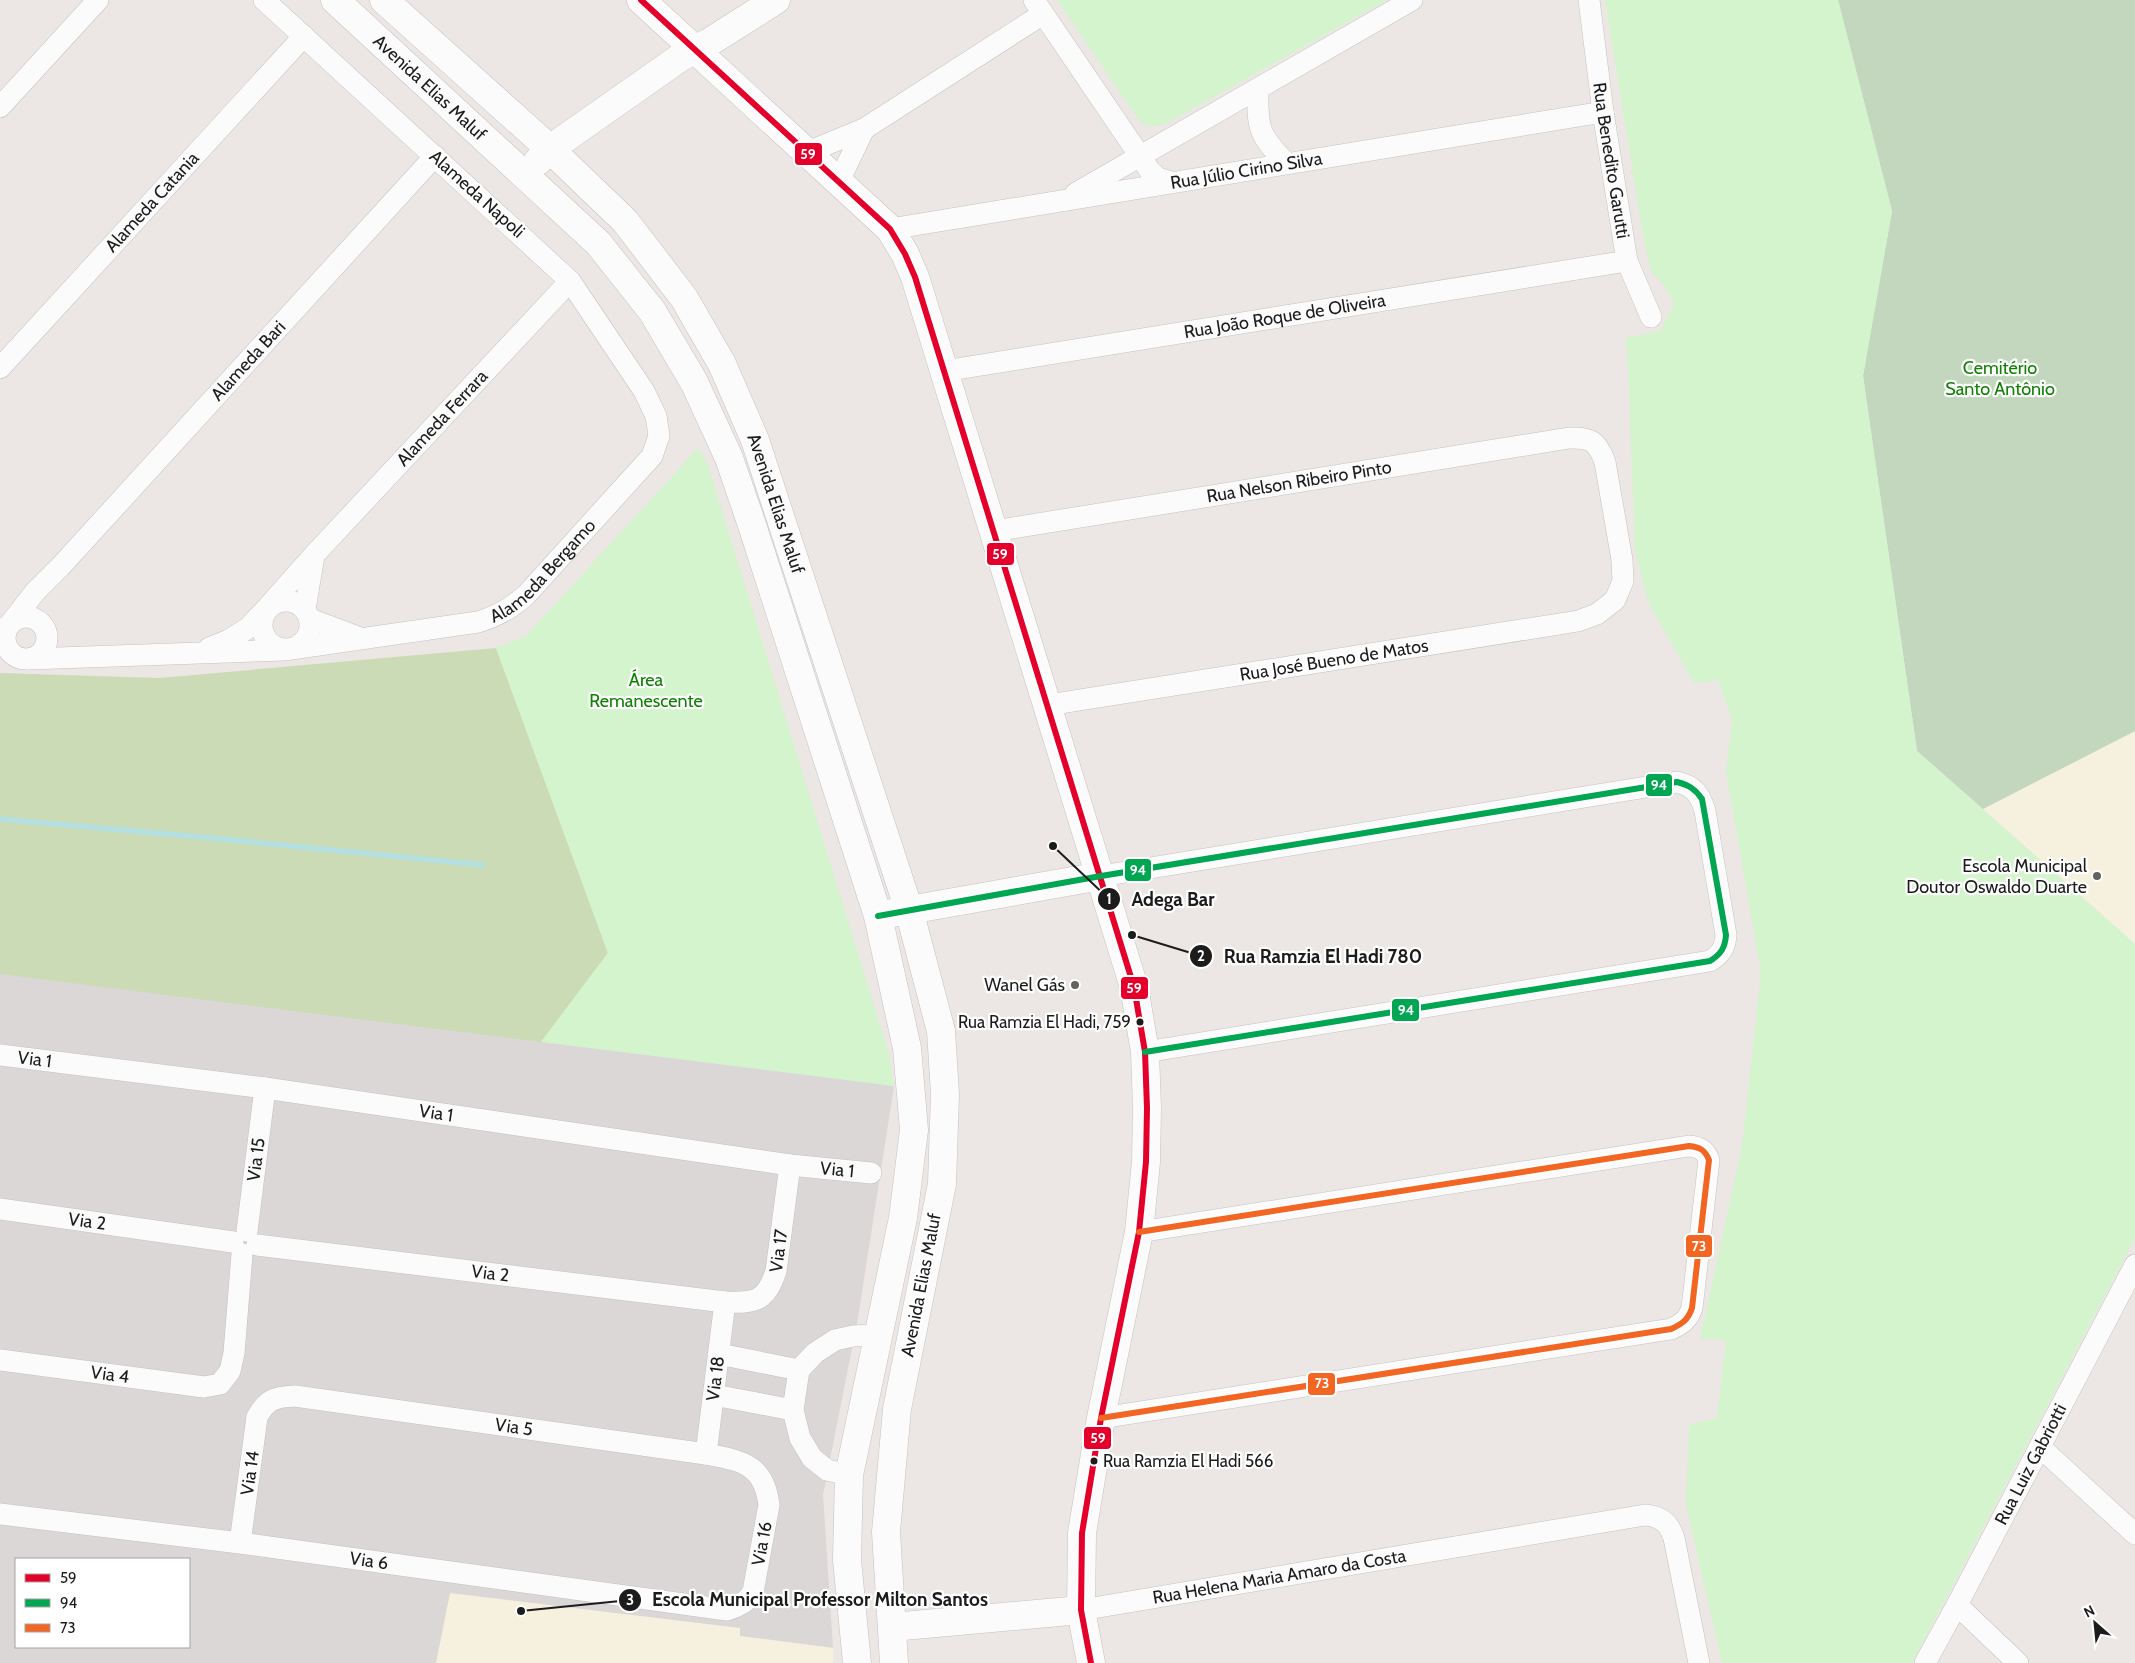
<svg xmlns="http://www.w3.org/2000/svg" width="2135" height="1663" viewBox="0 0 2135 1663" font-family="Cabin,sans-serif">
  <rect width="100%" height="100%" fill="#ece7e4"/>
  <path fill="#dad7d6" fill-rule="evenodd" d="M0,971L283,1004L894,1086L858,1318L823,1495L833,1648L739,1636L740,1628L437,1663H0ZM16,1559H189V1647H16Z"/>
  <path fill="#f6f0de" d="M2135,731V944L1983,809Z
    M450,1593L740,1628V1636L833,1648V1663H436Z"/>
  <path fill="#cbdbb6" d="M496,648L608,953L541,1042L0,974V673L160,678Z"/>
  <path fill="#c3d6be" d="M1838,0H2135V731L1983,809L1917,751L1863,376L1892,211Z"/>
  <path fill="#d3f4cc" d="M1057,0H1387L1167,123C1155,127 1149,129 1139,120Z
    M1605,0H1838L1892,211L1863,376L1917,751L2135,944V1238L1912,1663H1722L1686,1505L1689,1425L1717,1418L1726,1340L1700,1339L1742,1146L1761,973L1726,772L1732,720L1718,680L1694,683L1649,604L1635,551L1628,364L1625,338L1661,331L1674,303L1664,285L1651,271L1643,235Z
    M698,448L708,465L888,1051L894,1086L541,1042L608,953L496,648L526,636Z"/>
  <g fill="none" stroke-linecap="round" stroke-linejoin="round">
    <path stroke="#b4e0e2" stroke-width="5.5" d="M0,819L212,838L483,865"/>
    <g stroke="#c4c2c0" stroke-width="22">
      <g id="minor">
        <path d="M1034,0L1150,171L1158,178L1171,182"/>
        <path id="s1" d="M1589,0L1603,112L1627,261L1651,317"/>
        <path d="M1258,89C1257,129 1259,135 1286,163"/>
        <path d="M0,107L98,0"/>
        <path d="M864,129L1043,14"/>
        <path d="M808,152L864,129L839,181"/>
        <path d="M1076,193L1412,0"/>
        <path id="s2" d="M890,229L1603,112"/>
        <path id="s3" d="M0,368L304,36"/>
        <path id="s4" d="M944,371L1627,261"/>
        <path id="s5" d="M994,531L1569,438C1591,437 1597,441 1605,462L1622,560L1623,581L1615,600L1597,614L1578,621L1048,705"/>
        <circle cx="286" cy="625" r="24"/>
        <path d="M305,609L314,556"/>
        <circle cx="26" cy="638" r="21"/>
        <path d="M310,619L358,637"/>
        <path id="s6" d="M0,632L10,624L35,592L60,567L435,156"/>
        <path id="s7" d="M209,648L229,640L248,628L266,609L314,555L570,281"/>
        <path id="s8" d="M29,659L284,650L478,622C498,616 512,608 527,594L652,456L659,436L656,416L644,391L570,281L264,0"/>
        <path d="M1101,876L1677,782C1694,786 1700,794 1705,811L1726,935C1725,948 1721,954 1710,961L1145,1052"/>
        <path id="s9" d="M0,1055L265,1088L790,1165L871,1173"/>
        <path id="s10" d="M0,1209L233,1242"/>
        <path id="s11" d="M247,1231L265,1088"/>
        <path id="s12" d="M257,1245L725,1302C755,1303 766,1302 776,1271L790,1165"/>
        <path d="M719,1354L799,1370"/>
        <path id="s13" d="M0,1360L204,1387L220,1384L230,1371L234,1353L242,1254"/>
        <path d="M714,1395L793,1410"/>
        <path d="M1101,1418L1671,1329C1682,1324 1688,1320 1692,1308L1709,1160C1705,1150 1700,1147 1689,1146L1139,1232"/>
        <path d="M2040,1447L2135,1534"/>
        <path id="s14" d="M706,1454L725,1302"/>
        <path d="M849,1475L827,1470L812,1458L800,1438L793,1410L799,1370L815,1353L835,1340L853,1336L878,1335"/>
        <path id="s15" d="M0,1514L240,1543L727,1610C739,1606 746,1603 753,1592L769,1505C764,1463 741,1461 706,1454L295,1396C275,1397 267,1399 257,1417L240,1543"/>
        <path d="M1957,1605L2018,1663"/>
        <path id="s16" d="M1081,1610L1645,1515C1661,1516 1669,1523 1674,1538L1699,1663"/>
        <path id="s17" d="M1925,1663L1957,1605L2135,1265"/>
      </g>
    </g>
    <g stroke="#c4c2c0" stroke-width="29">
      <g id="tertiary">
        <path id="s18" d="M335,0L598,243L652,311L694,382L729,458L752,525L878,916L907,1048L914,1130L903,1218L849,1475L847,1560L857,1663"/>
        <path id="s19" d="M384,0L550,149L625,221L684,298L722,364L755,440L909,910L941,1031L945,1094L942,1184L897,1409L886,1532L894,1663"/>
        <path d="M641,0L890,229L905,254L915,277L1134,987L1145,1052L1147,1108L1146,1162L1139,1232L1101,1418L1082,1533L1081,1610L1091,1663"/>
        <path d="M538,161L550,149L681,57L708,43L776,0"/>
        <path d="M892,913L1101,876"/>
        <path d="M892,1627L1081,1610"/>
      </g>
    </g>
    <use href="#minor" stroke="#fcfbfb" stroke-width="21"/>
    <use href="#tertiary" stroke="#fcfbfb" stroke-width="28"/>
    <g stroke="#fff" stroke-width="10">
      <path id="bus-1" d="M641,0L890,229L905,254L915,277L1134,987L1145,1052L1147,1108L1146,1162L1139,1232L1101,1418L1082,1533L1081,1610L1091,1663"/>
    </g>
    <g stroke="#fff" stroke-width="10">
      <path id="bus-2" d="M878,916L1101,876L1677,782C1689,785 1695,789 1702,799L1726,935C1725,948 1721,954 1710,961L1145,1052"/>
    </g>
    <g stroke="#fff" stroke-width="10">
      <path id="bus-3" d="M1101,1418L1671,1329C1682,1324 1688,1320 1692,1308L1709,1160C1705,1150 1700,1147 1689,1146L1139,1232"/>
    </g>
    <use href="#bus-1" stroke="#e4002b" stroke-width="6"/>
    <use href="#bus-2" stroke="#00a651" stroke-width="6"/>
    <use href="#bus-3" stroke="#f26522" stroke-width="6"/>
  </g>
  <g fill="#656362" stroke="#fff" stroke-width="2">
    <circle cx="2097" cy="876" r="5"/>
    <circle cx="1075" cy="985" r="5"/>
  </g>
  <g fill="#1c1c1c" stroke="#fff" stroke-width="2">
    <circle cx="1140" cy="1022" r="4.5"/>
    <circle cx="1094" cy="1461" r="4.5"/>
  </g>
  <g text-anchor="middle" stroke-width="4.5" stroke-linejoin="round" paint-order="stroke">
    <g font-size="17" fill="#1c1c1c" stroke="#fff" text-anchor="end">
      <text x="1131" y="1028">Rua Ramzia El Hadi, 759</text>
      <text x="1103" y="1467" text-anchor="start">Rua Ramzia El Hadi 566</text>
    </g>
    <g font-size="18" fill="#1c1c1c" stroke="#fff">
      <text dy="6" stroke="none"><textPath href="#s18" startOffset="129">Avenida Elias Maluf</textPath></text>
      <text dy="6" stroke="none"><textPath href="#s1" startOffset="162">Rua Benedito Garutti</textPath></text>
      <text dy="6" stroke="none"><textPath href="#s2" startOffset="361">Rua Júlio Cirino Silva</textPath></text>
      <text transform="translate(477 194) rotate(42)" y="6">Alameda Napoli</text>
      <text dy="6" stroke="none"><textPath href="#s3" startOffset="225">Alameda Catania</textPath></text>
      <text dy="6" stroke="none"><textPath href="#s4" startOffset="345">Rua João Roque de Oliveira</textPath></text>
      <text dy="6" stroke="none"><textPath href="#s6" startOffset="368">Alameda Bari</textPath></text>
      <text dy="6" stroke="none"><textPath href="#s7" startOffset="330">Alameda Ferrara</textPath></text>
      <text dy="6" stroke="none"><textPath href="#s5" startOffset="309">Rua Nelson Ribeiro Pinto</textPath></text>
      <text dy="6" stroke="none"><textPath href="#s19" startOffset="650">Avenida Elias Maluf</textPath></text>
      <text dy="6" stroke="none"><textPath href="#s8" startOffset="535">Alameda Bergamo</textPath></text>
      <text transform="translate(1334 660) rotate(-9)" y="6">Rua José Bueno de Matos</text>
      <text dy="6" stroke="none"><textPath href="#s9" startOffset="35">Via 1</textPath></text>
      <text dy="6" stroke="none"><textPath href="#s9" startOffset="440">Via 1</textPath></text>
      <text dy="6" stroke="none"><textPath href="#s11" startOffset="72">Via 15</textPath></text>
      <text dy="6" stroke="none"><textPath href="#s9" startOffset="845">Via 1</textPath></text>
      <text dy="6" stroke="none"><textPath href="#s10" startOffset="88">Via 2</textPath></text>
      <text dy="6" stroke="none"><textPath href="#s12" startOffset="559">Via 17</textPath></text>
      <text dy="6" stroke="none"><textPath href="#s12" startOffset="235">Via 2</textPath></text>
      <text transform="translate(921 1285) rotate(-79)" y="6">Avenida Elias Maluf</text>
      <text dy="6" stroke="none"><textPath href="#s13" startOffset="111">Via 4</textPath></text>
      <text dy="6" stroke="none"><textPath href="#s14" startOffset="76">Via 18</textPath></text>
      <text transform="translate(514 1427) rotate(8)" y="6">Via 5</text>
      <text dy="6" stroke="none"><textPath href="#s17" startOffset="225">Rua Luiz Gabriotti</textPath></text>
      <text transform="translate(250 1473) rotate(-82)" y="6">Via 14</text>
      <text dy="6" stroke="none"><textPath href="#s15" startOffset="815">Via 16</textPath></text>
      <text dy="6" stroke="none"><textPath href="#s15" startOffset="372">Via 6</textPath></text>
      <text dy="6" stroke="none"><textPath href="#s16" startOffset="201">Rua Helena Maria Amaro da Costa</textPath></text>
    </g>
    <g font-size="18" fill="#0e8202" stroke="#fff">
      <text x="2000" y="374">Cemitério<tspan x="2000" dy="21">Santo Antônio</tspan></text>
      <text x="646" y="686">Área<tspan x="646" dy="21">Remanescente</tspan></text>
    </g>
    <g font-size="18" fill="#1c1c1c" stroke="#fff" text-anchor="end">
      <text x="2087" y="872">Escola Municipal<tspan x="2087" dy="21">Doutor Oswaldo Duarte</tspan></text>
      <text x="1065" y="991">Wanel Gás</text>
    </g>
  </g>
  <path fill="none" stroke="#1c1c1c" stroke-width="2" d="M1053 846L1109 899M1132 935L1201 956M521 1611L630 1600"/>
  <g fill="#1c1c1c" stroke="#fff" stroke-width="2">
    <circle cx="1053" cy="846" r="5"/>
    <circle cx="1132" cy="935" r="5"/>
    <circle cx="521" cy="1611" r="5"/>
    <circle cx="1109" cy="899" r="12"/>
    <circle cx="1201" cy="956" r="12"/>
    <circle cx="630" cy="1600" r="12"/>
  </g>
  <g font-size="15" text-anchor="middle" font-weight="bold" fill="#fff">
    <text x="1109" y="904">1</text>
    <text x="1201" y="961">2</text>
    <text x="630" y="1605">3</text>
  </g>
  <g font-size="19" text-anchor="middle" font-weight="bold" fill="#1c1c1c" stroke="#fff" stroke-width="4.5" stroke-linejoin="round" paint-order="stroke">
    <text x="1173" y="906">Adega Bar</text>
    <text x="1323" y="963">Rua Ramzia El Hadi 780</text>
    <text x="820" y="1606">Escola Municipal Professor Milton Santos</text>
  </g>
  <g stroke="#fff" stroke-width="2">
    <rect x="794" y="142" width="29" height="24" rx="5" fill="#e4002b"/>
    <rect x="986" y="542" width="29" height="24" rx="5" fill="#e4002b"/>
    <rect x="1645" y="773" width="28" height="24" rx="5" fill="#00a651"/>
    <rect x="1124" y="858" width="28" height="24" rx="5" fill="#00a651"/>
    <rect x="1120" y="976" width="29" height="24" rx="5" fill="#e4002b"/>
    <rect x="1391" y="998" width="29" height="24" rx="5" fill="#00a651"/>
    <rect x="1685" y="1234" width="28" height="24" rx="5" fill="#f26522"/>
    <rect x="1307" y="1372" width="29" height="24" rx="5" fill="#f26522"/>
    <rect x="1083" y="1426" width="29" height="24" rx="5" fill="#e4002b"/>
  </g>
  <g font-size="14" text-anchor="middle" font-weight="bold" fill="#fff">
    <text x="808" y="159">59</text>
    <text x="1000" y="559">59</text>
    <text x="1659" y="790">94</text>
    <text x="1138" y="875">94</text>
    <text x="1134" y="993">59</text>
    <text x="1406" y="1015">94</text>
    <text x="1699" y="1251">73</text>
    <text x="1322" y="1388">73</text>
    <text x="1098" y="1443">59</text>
  </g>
  <rect x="15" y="1558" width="175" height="90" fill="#ffffff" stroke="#a4a4a4"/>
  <rect x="25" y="1574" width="25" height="8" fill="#e4002b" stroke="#a4a4a4"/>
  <text x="60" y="1583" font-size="15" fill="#1c1c1c">59</text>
  <rect x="25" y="1599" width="25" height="8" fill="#00a651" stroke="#a4a4a4"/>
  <text x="60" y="1608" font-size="15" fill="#1c1c1c">94</text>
  <rect x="25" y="1624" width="25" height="8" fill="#f26522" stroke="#a4a4a4"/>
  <text x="60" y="1633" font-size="15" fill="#1c1c1c">73</text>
  <g transform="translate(2095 1623) rotate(333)" stroke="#ffffff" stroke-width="4" paint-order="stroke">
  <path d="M0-4L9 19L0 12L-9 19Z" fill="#1c1c1c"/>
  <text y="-8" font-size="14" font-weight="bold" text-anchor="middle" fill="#1c1c1c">N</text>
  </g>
</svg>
